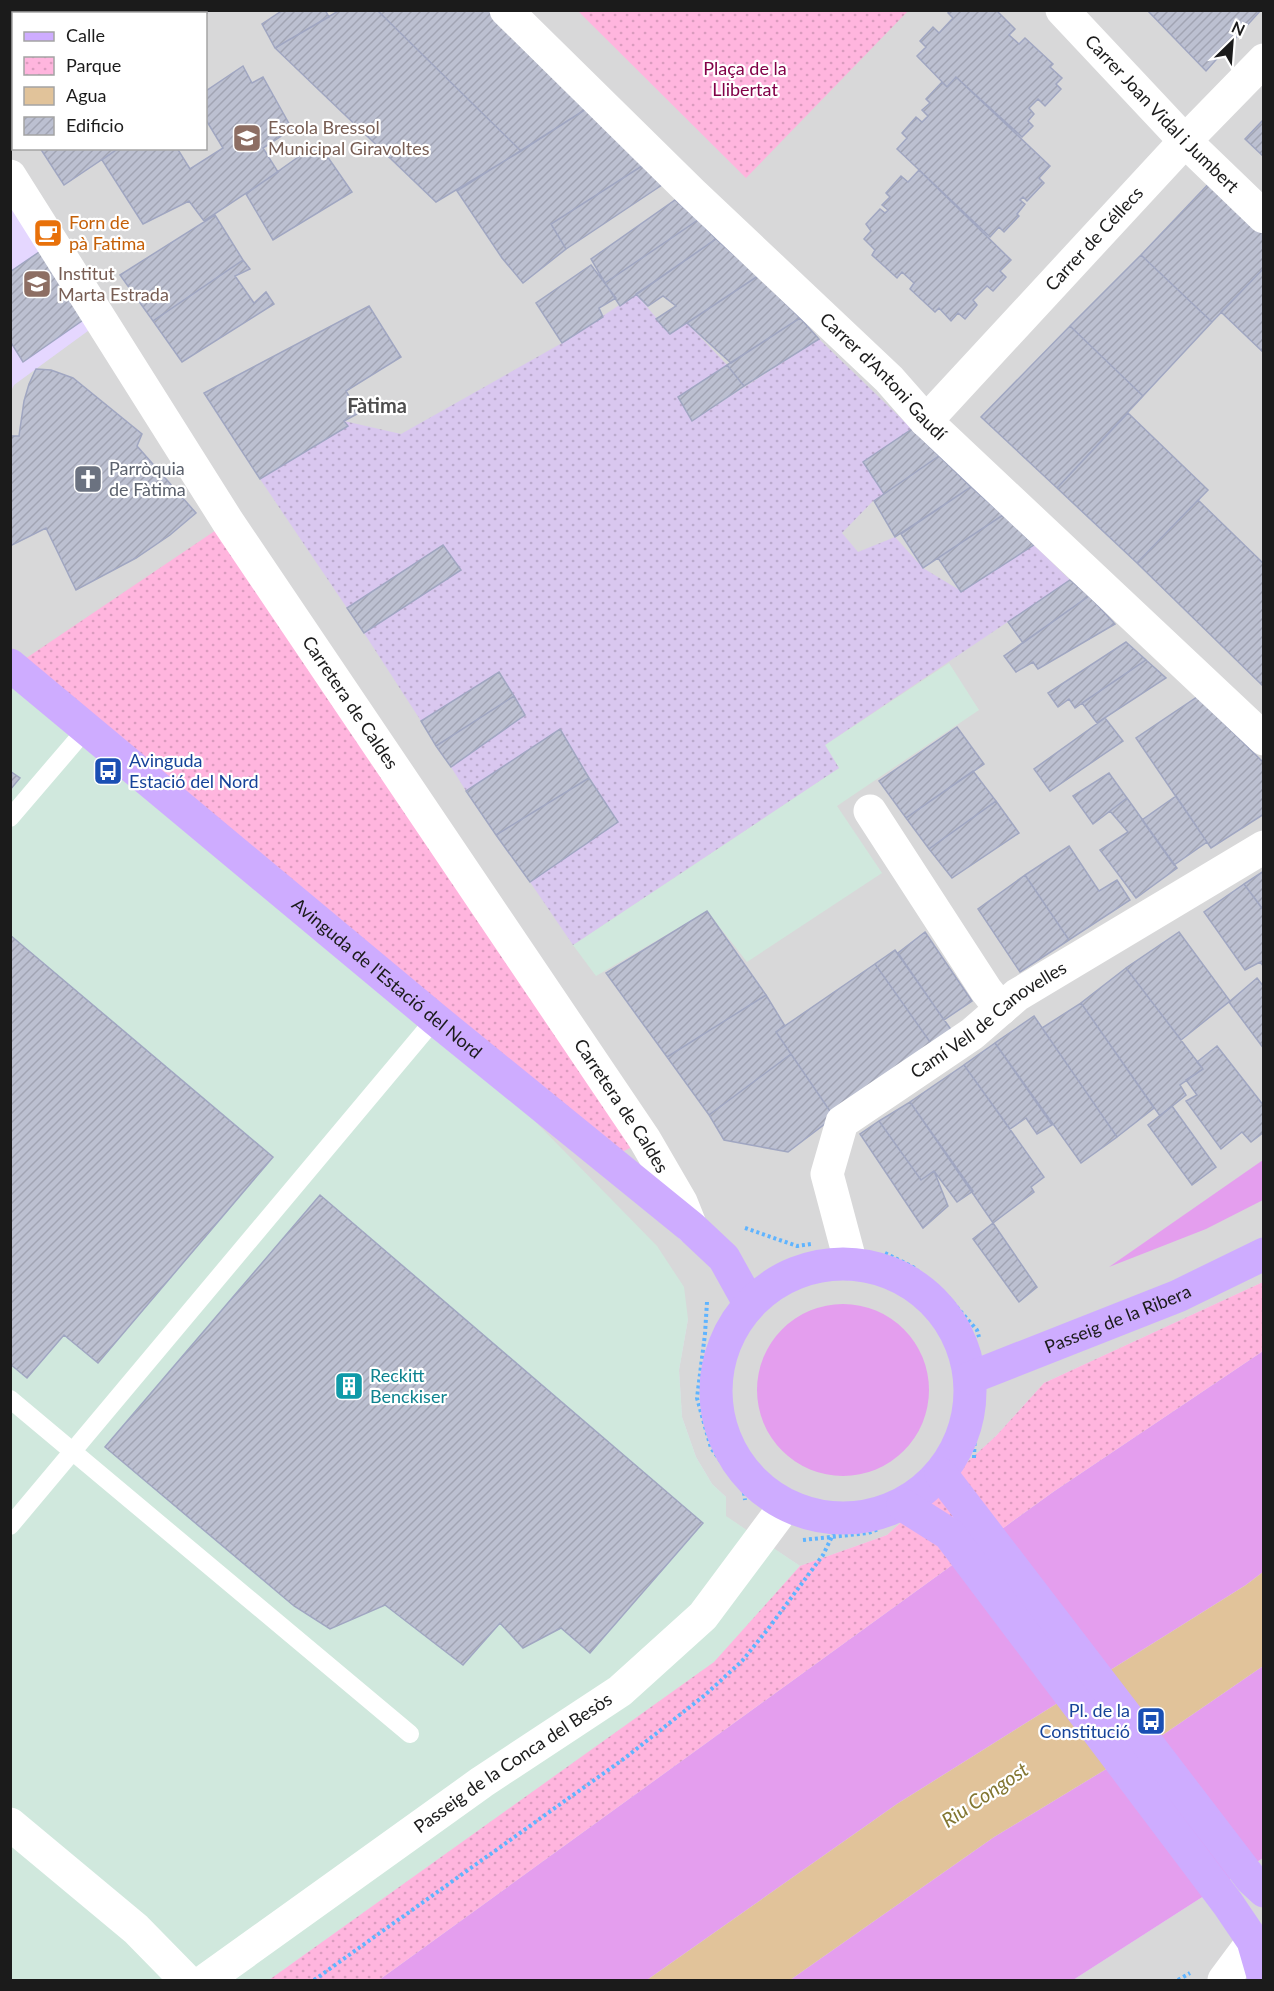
<svg xmlns="http://www.w3.org/2000/svg" width="1274" height="1991" viewBox="0 0 1274 1991" font-family="Lato,sans-serif">
  <defs>
    <pattern id="farmland-dots" width="8" height="8" patternUnits="userSpaceOnUse" patternTransform="scale(1.5)"><rect width="8" height="8" fill="#d9c7ef"/><path d="M2 2h.1M6 6h.1" fill="none" stroke="#baaacc" stroke-width="1.8" stroke-linecap="round"/></pattern>
    <pattern id="park-dots" width="8" height="8" patternUnits="userSpaceOnUse" patternTransform="scale(1.5)"><rect width="8" height="8" fill="#ffb5de"/><path d="M2 2h.1M6 6h.1" fill="none" stroke="#da9bbe" stroke-width="1.8" stroke-linecap="round"/></pattern>
    <pattern id="building-hatch" width="6" height="6" patternUnits="userSpaceOnUse" patternTransform="scale(1.5)"><rect width="6" height="6" fill="#bcc0d1"/><path d="M-1 1l2-2M0 6l6-6M5 7l2-2" fill="none" stroke="#a1a4b3"/></pattern>
  </defs>
  <rect width="100%" height="100%" fill="#dfdfee"/>
  <path fill="#d8d8d9" fill-rule="evenodd" d="M10,11H1263V1282L1044,1383L996,1436L887,1535L800,1566L725,1516L726,1497L712,1484L696,1457L682,1417L679,1370L688,1319L11,665ZM14,14H206V148H14Z
    M1263,1858V1980H1073Z"/>
  <path fill="#d0e8dd" d="M949,663L979,710L837,806L882,873L747,962L707,911L596,976L573,945L839,768L825,745Z
    M10,665L435,1019L657,1246L684,1287L688,1319L679,1370L682,1417L696,1457L712,1484L726,1497V1516L800,1566L715,1662L269,1980H11Z"/>
  <path fill="#e5d7ff" d="M10,201L92,328L14,385L11,391Z"/>
  <path fill="url(#farmland-dots)" d="M636,294L670,334L687,323L727,365L678,397L692,421L819,339L912,429L863,462L884,494L873,501L842,533L858,552L895,537L923,568L961,591L1034,545L1070,580L825,745L839,768L573,945L530,882L617,822L560,729L466,791L451,767L525,715L500,672L421,721L364,633L461,570L442,545L347,608L260,479L344,421L401,434L562,343Z"/>
  <path fill="#e49eee" d="M1263,1160V1200L1206,1229L1109,1267Z
    M757 1390a86 86 0 1 1 172 0a86 86 0 1 1-172 0Z
    M1263,1351V1572L1246,1585L897,1804L647,1980H379L1053,1492Z
    M1263,1666V1858L1073,1980H790L994,1837L1164,1734Z"/>
  <path fill="url(#park-dots)" d="M578,11H908L746,178Z
    M228,522L645,1140L609,1159L13,667Z
    M1263,1282V1351L1053,1492L379,1980H269L714,1662L800,1566L887,1535L996,1436L1044,1383Z"/>
  <path fill="#e1c39a" d="M1263,1572V1666L1164,1734L994,1837L790,1980H647L897,1804L1246,1585Z"/>
  <path fill="url(#building-hatch)" stroke="#a0a6c1" stroke-width="1.5" d="M136,10H206L207,13L133,14Z
    M283,10H325L329,17L275,48L262,24Z
    M340,10H377L521,151L436,202L275,48Z
    M377,10H492L591,106L521,151Z
    M950,10H996L1015,29L1009,35L1019,44L1025,38L1053,64L1050,67L1062,78L1056,84L1061,89L1045,106L1038,99L1029,108L1034,114L1028,121L1033,126L1022,137L956,77L947,87L917,56L926,47L920,41L933,27L939,33L953,18L948,13Z
    M1147,10H1261L1206,71Z
    M243,66L252,83L263,77L292,129L263,148L278,172L204,221L189,201L143,224L102,160L119,148H177L190,169L223,148L206,120V91Z
    M956,77L1050,166L1039,178L1044,183L1027,201L1023,197L1020,200L1025,204L1017,214L1019,216L1004,232L999,227L990,237L897,149L907,138L902,133L916,117L922,122L928,116L922,110L930,103L926,99L942,82L947,87Z
    M586,109L645,164L551,224L566,249L523,283L502,258L457,191Z
    M1264,119V157L1245,139Z
    M318,143L352,192L273,240L246,194Z
    M40,148H119L64,185Z
    M645,164L665,183L566,249L551,224Z
    M919,170L1011,260L1000,271L1006,277L993,291L987,286L973,300L977,305L965,319L958,313L951,321L939,308L935,312L910,289L914,283L902,272L897,278L872,255L875,250L864,239L871,231L866,224L880,209L885,213L888,210L882,205L890,197L886,193L901,176L908,182Z
    M1214,178L1264,225V268L1212,322L1141,255Z
    M675,200L698,220L605,283L591,259Z
    M215,215L243,260L153,321L120,275Z
    M698,220L716,239L620,306L605,283Z
    M716,239L758,276L670,334L656,319L676,306L663,296L648,306L636,294Z
    M42,250L86,318L23,362L10,341V272Z
    M1141,255L1212,322L1143,396L1070,326Z
    M243,260L250,269L235,276L254,303L266,292L274,304L182,362L153,321Z
    M591,265L616,298L599,308L603,317L562,343L536,303Z
    M1264,268V353L1221,312Z
    M758,276L800,318L731,363L687,323Z
    M369,306L401,357L346,391L359,413L344,421L348,426L260,479L204,393Z
    M800,318L819,339L744,386L727,365Z
    M1070,326L1143,396L1057,488L981,417Z
    M727,365L744,386L692,421L678,397Z
    M36,369L51,370L73,378L142,434L137,446L196,513L170,535L136,558L76,590L46,528L10,546V436H19L24,401L29,384Z
    M1128,413L1208,490L1137,563L1057,488Z
    M912,429L939,456L884,494L863,462Z
    M939,456L971,487L895,537L874,501Z
    M971,487L1003,515L923,568L901,534Z
    M1198,500L1264,564V687L1137,563Z
    M1003,515L1034,545L961,592L938,558Z
    M443,545L461,570L364,633L347,608Z
    M1070,580L1089,596L1023,643L1008,622Z
    M1089,596L1115,624L1038,669L1033,662L1016,672L1004,656Z
    M1126,642L1146,660L1075,708L1069,699L1058,707L1048,693Z
    M1146,660L1166,678L1097,723L1082,703Z
    M499,672L514,696L436,746L421,721Z
    M514,696L525,715L451,767L436,746Z
    M1197,697L1264,763V814L1211,848L1136,738Z
    M1105,718L1123,741L1050,791L1034,769Z
    M957,727L984,764L906,818L879,781Z
    M560,729L589,778L496,835L466,791Z
    M10,771L20,778L10,790Z
    M973,771L996,801L929,849L906,818Z
    M1109,773L1127,798L1093,824L1073,796Z
    M589,778L618,822L530,882L496,835Z
    M1176,796L1207,842L1174,865L1142,820Z
    M1127,798L1177,868L1136,898L1100,850L1128,832L1110,811Z
    M996,801L1019,833L952,878L929,849Z
    M1069,846L1099,891L1117,880L1130,900L1069,940L1025,875Z
    M1264,871V907L1262,908L1244,884Z
    M1025,875L1069,940L1020,972L978,909Z
    M1244,884L1264,911V967L1260,962L1245,970L1204,912Z
    M707,911L766,995L667,1057L606,973Z
    M925,932L972,1001L944,1020L898,953Z
    M1179,932L1230,1001L1181,1040L1126,968Z
    M10,935L273,1157L98,1363L64,1335L27,1378L10,1364Z
    M895,950L952,1031L935,1049L875,964Z
    M875,964L935,1049L834,1117L776,1032Z
    M1126,968L1203,1069L1180,1085L1186,1095L1160,1116L1081,1003Z
    M1257,978L1264,987V1049L1229,1002Z
    M766,995L785,1026L776,1032L791,1054L709,1115L667,1057Z
    M1081,1003L1154,1108L1117,1137L1042,1028Z
    M1034,1016L1117,1137L1081,1163L995,1043Z
    M995,1043L1052,1125L1037,1134L1026,1118L1010,1129L964,1065Z
    M1217,1046L1264,1106V1132L1251,1142L1242,1132L1221,1149L1186,1101L1197,1095L1186,1080L1203,1069L1197,1062Z
    M791,1054L834,1117L788,1152L724,1140L709,1115Z
    M964,1065L1044,1177L1031,1187L1034,1192L993,1223L910,1102Z
    M910,1102L973,1191L957,1202L934,1171L921,1180L879,1121Z
    M1172,1106L1216,1167L1192,1185L1148,1125Z
    M879,1121L921,1180L934,1171L948,1206L923,1228L860,1134Z
    M320,1195L703,1523L590,1653L561,1628L523,1648L500,1623L463,1665L385,1605L330,1629L294,1606L105,1447Z
    M993,1223L1037,1287L1019,1302L973,1239Z"/>
  <g fill="none" stroke-linecap="round" stroke-linejoin="round">
    <path stroke="#5fb4ff" stroke-width="4" stroke-dasharray="3 3" stroke-linecap="butt" d="M745,1228L797,1246L811,1244
      M885,1253L913,1267L948,1297L977,1330L979,1337
      M707,1302L705,1334L697,1398L711,1448L744,1492L745,1500
      M974,1458L975,1432L981,1410
      M803,1540L868,1533L879,1529
      M314,1980L625,1758L705,1695L742,1661L768,1629L823,1555L841,1518
      M1178,1980L1190,1973"/>
    <path stroke="#fff" stroke-width="18" d="M10,818L87,728
      M10,1399L410,1734
      M10,1526L435,1019"/>
    <g stroke="#fff" stroke-width="33">
      <path id="s1" d="M506,10L692,193L889,379L926,421L1264,739"/>
      <path id="s2" d="M1062,10L1185,141L1264,217"/>
      <path d="M54,14L57,10"/>
      <path d="M10,59L14,56"/>
      <path id="s3" d="M10,176L228,522L645,1140L681,1202L691,1227"/>
      <path id="s4" d="M926,421L1185,141L1264,60"/>
      <path d="M870,811L986,990L1001,1009"/>
      <path id="s5" d="M851,1264L827,1174L842,1122L972,1034L1017,995L1264,847"/>
      <path d="M10,1824L136,1929L186,1980"/>
      <path id="s6" d="M206,1980L482,1782L620,1691L703,1616L785,1506"/>
      <path d="M1224,1980L1253,1941"/>
    </g>
    <g stroke="#ceacff" stroke-width="33">
      <path id="s7" d="M10,665L435,1019L691,1227L724,1258L749,1303"/>
      <circle cx="843" cy="1391" r="127"/>
      <path id="s8" d="M970,1378L1178,1296L1264,1254"/>
      <path d="M941,1474L1251,1879L1264,1891"/>
      <path d="M903,1505L949,1534L1228,1904L1253,1941L1264,1979"/>
    </g>
  </g>
  <defs>
    <g id="school-square" transform="scale(1.5)"><rect x="-9" y="-9" width="18" height="18" rx="4" fill="#8d6e63" stroke="#fff"/><path d="M0-5L7-2L0 1L-7-2ZM-4 1L0 2.5L4 1V4Q0 6-4 4Z" fill="#fff"/></g>
    <g id="cafe-square" transform="scale(1.5)"><rect x="-9" y="-9" width="18" height="18" rx="4" fill="#e8710a" stroke="#fff"/><path d="M-5.5-4.5H6V0H3Q3 3.5 0 3.5H-2.5Q-5.5 3.5-5.5 0ZM3-3.2v2h1.7v-2ZM-6 4.5H4V6H-6Z" fill="#fff"/></g>
    <g id="church-square" transform="scale(1.5)"><rect x="-9" y="-9" width="18" height="18" rx="4" fill="#6b7280" stroke="#fff"/><path d="M-1.2-6h2.4v3.5h3.3v2.4h-3.3V6h-2.4V-.1h-3.3v-2.4h3.3Z" fill="#fff"/></g>
    <g id="bus-square" transform="scale(1.5)"><rect x="-9" y="-9" width="18" height="18" rx="4" fill="#1a4fb4" stroke="#fff"/><path d="M-5-6H5V4H4V6H2V4H-2V6H-4V4H-5ZM-3.5-4V0h7V-4ZM-3.5 1.2v1.5H-2V1.2ZM2 1.2v1.5H3.5V1.2Z" fill="#fff"/></g>
    <g id="building-square" transform="scale(1.5)"><rect x="-9" y="-9" width="18" height="18" rx="4" fill="#0f9aa8" stroke="#fff"/><path d="M-4-6H4V6H1V3H-1V6H-4ZM-2.5-4.3h1.7v1.8h-1.7ZM.8-4.3h1.7v1.8H.8ZM-2.5-1h1.7V.8h-1.7ZM.8-1h1.7V.8H.8Z" fill="#fff"/></g>
  </defs>
  <g fill-rule="evenodd">
    <use href="#school-square" x="247" y="138"/>
    <use href="#cafe-square" x="48" y="233"/>
    <use href="#school-square" x="37" y="284"/>
    <use href="#church-square" x="88" y="479"/>
    <use href="#bus-square" x="108" y="771"/>
    <use href="#building-square" x="349" y="1386"/>
    <use href="#bus-square" x="1151" y="1721"/>
  </g>
  <g text-anchor="middle" stroke-width="4.5" stroke-linejoin="round" paint-order="stroke">
    <g font-size="18" fill="#810148" stroke="#fff">
      <text x="745" y="75">Plaça de la<tspan x="745" dy="21">Llibertat</tspan></text>
    </g>
    <g font-size="18" fill="#1b1b1b" stroke="#fff">
      <text dy="6" stroke="none"><textPath href="#s2" startOffset="144">Carrer Joan Vidal i Jumbert</textPath></text>
      <text dy="6" stroke="none"><textPath href="#s4" startOffset="248">Carrer de Céllecs</textPath></text>
      <text dy="6" stroke="none"><textPath href="#s1" startOffset="526">Carrer d'Antoni Gaudí</textPath></text>
      <text dy="6" stroke="none"><textPath href="#s3" startOffset="627">Carretera de Caldes</textPath></text>
      <text dy="6" stroke="none"><textPath href="#s7" startOffset="490">Avinguda de l'Estació del Nord</textPath></text>
      <text dy="6" stroke="none"><textPath href="#s5" startOffset="326">Camí Vell de Canovelles</textPath></text>
      <text dy="6" stroke="none"><textPath href="#s3" startOffset="1113">Carretera de Caldes</textPath></text>
      <text dy="6" stroke="none"><textPath href="#s8" startOffset="159">Passeig de la Ribera</textPath></text>
      <text dy="6" stroke="none"><textPath href="#s6" startOffset="376">Passeig de la Conca del Besòs</textPath></text>
    </g>
    <g font-size="18" fill="#785e54" stroke="#fff" text-anchor="start">
      <text x="268" y="134">Escola Bressol<tspan x="268" dy="21">Municipal Giravoltes</tspan></text>
      <text x="58" y="280">Institut<tspan x="58" dy="21">Marta Estrada</tspan></text>
    </g>
    <g font-size="18" fill="#c56008" stroke="#fff" text-anchor="start">
      <text x="69" y="229">Forn de<tspan x="69" dy="21">pà Fatima</tspan></text>
    </g>
    <g font-size="18" fill="#5b616d" stroke="#fff" text-anchor="start">
      <text x="109" y="475">Parròquia<tspan x="109" dy="21">de Fàtima</tspan></text>
    </g>
    <g font-size="18" fill="#164399" stroke="#fff" text-anchor="start">
      <text x="129" y="767">Avinguda<tspan x="129" dy="21">Estació del Nord</tspan></text>
      <text x="1130" y="1717" text-anchor="end">Pl. de la<tspan x="1130" dy="21">Constitució</tspan></text>
    </g>
    <g font-size="18" fill="#0d838f" stroke="#fff" text-anchor="start">
      <text x="370" y="1382">Reckitt<tspan x="370" dy="21">Benckiser</tspan></text>
    </g>
    <g font-size="20" font-weight="bold" fill="#4e4e4e" stroke="#fff">
      <text x="377" y="413">Fàtima</text>
    </g>
    <g font-size="20" font-style="italic" fill="#827631" stroke="#fff">
      <text transform="translate(985 1795) rotate(-34)" y="7">Riu Congost</text>
    </g>
  </g>
  <rect width="1274" height="1991" fill="none" stroke="#1b1b1b" stroke-width="24"/>
  <rect x="12" y="12" width="195" height="138" fill="#ffffff" stroke="#a4a4a4" stroke-width="1.5"/>
  <rect x="24" y="32" width="30" height="9" fill="#ceacff" stroke="#a4a4a4" stroke-width="1.5"/>
  <text x="66" y="42" font-size="18" fill="#1b1b1b">Calle</text>
  <rect x="24" y="57" width="30" height="18" fill="url(#park-dots)" stroke="#a4a4a4" stroke-width="1.5"/>
  <text x="66" y="72" font-size="18" fill="#1b1b1b">Parque</text>
  <rect x="24" y="87" width="30" height="18" fill="#e1c39a" stroke="#a4a4a4" stroke-width="1.5"/>
  <text x="66" y="102" font-size="18" fill="#1b1b1b">Agua</text>
  <rect x="24" y="117" width="30" height="18" fill="url(#building-hatch)" stroke="#a4a4a4" stroke-width="1.5"/>
  <text x="66" y="132" font-size="18" fill="#1b1b1b">Edificio</text>
  <g transform="translate(1232 42) rotate(25)" stroke="#ffffff" stroke-width="4.5" paint-order="stroke">
  <path d="M0-4.5L10 22L0 15L-10 22Z" fill="#1b1b1b"/>
  <text y="-9" font-size="16" font-weight="bold" text-anchor="middle" fill="#1b1b1b">N</text>
  </g>
</svg>
